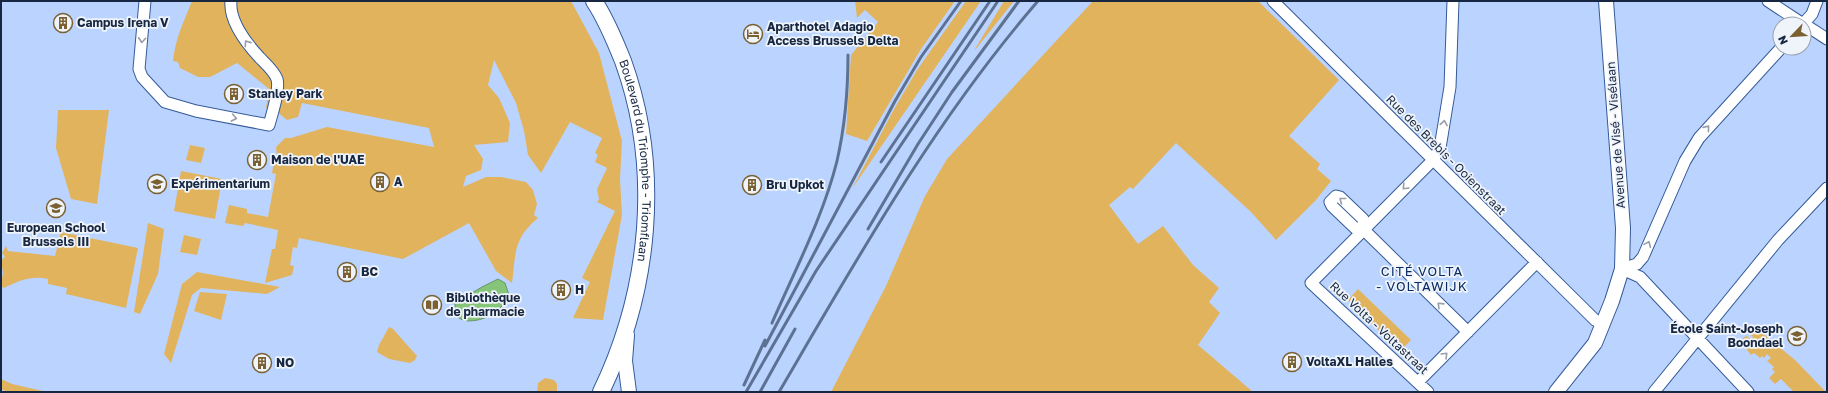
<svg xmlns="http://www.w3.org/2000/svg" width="1828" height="393" viewBox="0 0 1828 393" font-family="'Golos Text',sans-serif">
  <rect width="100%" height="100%" fill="#bad4ff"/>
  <path fill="#e2b35d" d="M192,1H571L599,53L622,141L620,179L622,215L603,320L573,318L590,282L582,278L615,211L597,202L599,199L597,189L607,168L595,162L598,155L595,153L602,138L570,122L541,173L528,155L524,131L516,103L494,60L488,85L499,98L510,123L508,142L474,145L483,159L481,170L466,176L463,187L486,177H501L526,182L533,190L537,204L534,215L538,218C513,239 516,253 512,283L496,271L469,223L403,259L299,238L297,248L293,247L290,265L294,266L292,275L265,283L272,249H275L278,230L245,223L243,226L225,223L229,205L247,209V213L268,217L276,174L272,173L274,161L273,158L277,156L276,147L285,138H291L327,127L434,147L429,128L302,103L298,117L287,120L276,111L266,108L269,89L237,63L210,77H198L180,68L178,62L173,61C175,39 184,21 192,1Z
    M855,1H955L921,49L867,141L846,134L851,55L878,22L865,10L857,18Z
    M966,1H981L852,189L893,111L917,70Z
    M1004,1H1014L975,50V49Z
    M1093,1H1258L1339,80L1289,136L1320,164L1317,169L1331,181L1316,200L1276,240L1251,212L1176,143L1133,189L1130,187L1109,205L1138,244L1163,226L1193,265L1219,288L1209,302L1220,313L1198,345L1253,392H831L886,286L925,196L947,159Z
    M58,110H109L97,204L71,199L56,148Z
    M190,145L205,148L201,163L186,160Z
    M181,171L222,179L215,219L174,211Z
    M148,223L164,229L158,274L140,314L134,312Z
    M61,232L138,248L126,308L66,294L67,288L48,284V279C33,275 17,281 4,288L1,286L3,273L1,260L5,257L2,253L6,246L8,251L55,256Z
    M184,235L201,239L197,255L180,252Z
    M197,272L280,287L267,294L201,288L192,295L171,363L164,354L182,284Z
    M1358,289L1411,340L1400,351L1348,300Z
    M200,292L227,294L221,320L194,311Z
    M389,327L393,329L417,356L415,360L410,363L389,359L377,352L379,345Z
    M1755,327L1795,360L1826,392H1794L1781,379L1775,384L1769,378L1775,372L1772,369L1774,367L1767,361L1771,358L1767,354L1764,358L1762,356L1760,358L1754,353L1751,355L1740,341L1746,336L1751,339L1753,337L1749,333Z
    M545,378L554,380L557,384V392H537L538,383Z
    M1,379L12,384L47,392H7L1,389Z"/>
  <path fill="#86c47a" stroke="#659569" d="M498,279L505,283L509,295C506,300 503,306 498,310C490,318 469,325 459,318L455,310V303L482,287Z"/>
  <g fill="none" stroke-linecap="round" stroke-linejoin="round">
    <g stroke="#355a98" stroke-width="13">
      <path id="minor" d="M145,1L139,69L142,77L165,102L196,111L269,125C272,114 280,90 277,79C274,71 266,64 260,58C247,44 229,21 231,1
        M1273,1L1595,320L1603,324
        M1768,1L1803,24
        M1803,24L1812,14L1817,1
        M1804,24L1827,39
        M1364,230L1363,219L1340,197L1336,196L1330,202L1332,206L1355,228L1364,230L1468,332
        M1622,269L1637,264L1643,257L1685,161L1699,138L1781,48
        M1622,269L1640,277L1748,392
        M1418,382L1537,262
        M1428,392L1311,283L1433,160L1440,148L1450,87L1453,1
        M1654,392L1778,240L1827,188"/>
    </g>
    <g stroke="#355a98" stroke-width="16">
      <path id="tertiary" d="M627,335L625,361L629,392
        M1556,392L1595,343L1612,301L1622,269L1623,228L1606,1"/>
    </g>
    <g stroke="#355a98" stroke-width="18">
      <g id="secondary">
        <path id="s1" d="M594,1C606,19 615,41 623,61C662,169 650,290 601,392"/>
      </g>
    </g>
    <use href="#minor" stroke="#fff" stroke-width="11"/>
    <use href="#tertiary" stroke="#fff" stroke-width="14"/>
    <use href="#secondary" stroke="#fff" stroke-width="16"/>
    <path stroke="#5d7193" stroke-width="3" d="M881,162L990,1
      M868,229L918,144L952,92L1019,1
      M772,323C795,270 823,217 837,161C845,126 848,91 848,55
      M765,346L895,101L921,57L961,1
      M744,385L765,340
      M746,392L816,271L998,1
      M760,392L795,329
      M779,392C858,257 935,120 1038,1"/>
  </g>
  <defs><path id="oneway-chevron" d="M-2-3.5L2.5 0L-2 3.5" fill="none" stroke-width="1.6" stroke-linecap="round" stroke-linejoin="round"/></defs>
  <g stroke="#979eaa">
    <use href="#oneway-chevron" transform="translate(142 40) rotate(94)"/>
    <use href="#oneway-chevron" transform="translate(247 43) rotate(-125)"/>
    <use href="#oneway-chevron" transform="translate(234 118) rotate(11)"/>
    <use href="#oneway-chevron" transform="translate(1444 123) rotate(-80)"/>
    <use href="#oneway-chevron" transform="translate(1707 128) rotate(-51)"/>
    <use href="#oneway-chevron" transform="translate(1405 187) rotate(134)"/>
    <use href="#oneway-chevron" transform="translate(1342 200) rotate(-142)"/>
    <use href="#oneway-chevron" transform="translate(1648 244) rotate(-66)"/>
    <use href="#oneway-chevron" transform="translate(1440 305) rotate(-136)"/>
    <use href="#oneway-chevron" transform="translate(1445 355) rotate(-45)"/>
  </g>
  <defs>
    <g id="building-ring" transform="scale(1)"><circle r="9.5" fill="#eff4fb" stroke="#7b6132" stroke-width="1.5"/><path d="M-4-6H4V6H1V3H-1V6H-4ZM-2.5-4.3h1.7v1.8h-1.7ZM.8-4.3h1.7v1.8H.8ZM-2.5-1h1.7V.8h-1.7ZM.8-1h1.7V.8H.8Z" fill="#7b6132"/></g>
    <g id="hotel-ring" transform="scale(1)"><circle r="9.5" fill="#eff4fb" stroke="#7b6132" stroke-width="1.5"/><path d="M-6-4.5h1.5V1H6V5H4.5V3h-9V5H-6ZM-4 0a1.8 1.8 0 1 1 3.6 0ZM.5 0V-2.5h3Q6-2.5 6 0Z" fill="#7b6132"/></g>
    <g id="university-ring" transform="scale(1)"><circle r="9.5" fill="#eff4fb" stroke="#7b6132" stroke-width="1.5"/><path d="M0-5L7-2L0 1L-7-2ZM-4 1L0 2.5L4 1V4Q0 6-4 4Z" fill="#7b6132"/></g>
    <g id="school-ring" transform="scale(1)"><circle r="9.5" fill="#eff4fb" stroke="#7b6132" stroke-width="1.5"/><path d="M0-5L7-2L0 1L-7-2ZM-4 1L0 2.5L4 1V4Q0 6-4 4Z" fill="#7b6132"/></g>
    <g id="library-ring" transform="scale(1)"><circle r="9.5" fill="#eff4fb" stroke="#7b6132" stroke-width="1.5"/><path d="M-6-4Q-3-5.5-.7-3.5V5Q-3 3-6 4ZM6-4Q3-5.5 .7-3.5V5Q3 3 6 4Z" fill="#7b6132"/></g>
  </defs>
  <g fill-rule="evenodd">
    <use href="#building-ring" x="63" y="23"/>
    <use href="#hotel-ring" x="753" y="34"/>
    <use href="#building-ring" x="234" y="94"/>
    <use href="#building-ring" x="257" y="160"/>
    <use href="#building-ring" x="380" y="182"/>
    <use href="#university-ring" x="157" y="184"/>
    <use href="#building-ring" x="752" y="185"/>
    <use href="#school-ring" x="56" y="208"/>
    <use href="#building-ring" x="347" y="272"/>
    <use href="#building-ring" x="561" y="290"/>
    <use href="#library-ring" x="432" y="305"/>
    <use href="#school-ring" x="1797" y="336"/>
    <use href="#building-ring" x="1292" y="362"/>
    <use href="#building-ring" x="262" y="363"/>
  </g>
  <g text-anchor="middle" stroke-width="3.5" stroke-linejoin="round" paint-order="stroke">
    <g font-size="12" font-weight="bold" fill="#172742" stroke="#eff4fb" text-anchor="start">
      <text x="77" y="27">Campus Irena V</text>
      <text x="767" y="31">Aparthotel Adagio<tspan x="767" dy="14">Access Brussels Delta</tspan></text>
      <text x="248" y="98">Stanley Park</text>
      <text x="271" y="164">Maison de l'UAE</text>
      <text x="394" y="186">A</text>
      <text x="171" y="188">Expérimentarium</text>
      <text x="766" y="189">Bru Upkot</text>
      <text x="56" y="232" text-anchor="middle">European School<tspan x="56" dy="14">Brussels III</tspan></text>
      <text x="361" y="276">BC</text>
      <text x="575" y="294">H</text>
      <text x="446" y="302">Bibliothèque<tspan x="446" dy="14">de pharmacie</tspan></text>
      <text x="1783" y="333" text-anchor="end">École Saint-Joseph<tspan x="1783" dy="14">Boondael</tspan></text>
      <text x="1306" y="366">VoltaXL Halles</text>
      <text x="276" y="367">NO</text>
    </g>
    <g font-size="12" fill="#172742" stroke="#eff4fb">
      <text transform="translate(1616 135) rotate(-94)" y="4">Avenue de Visé - Visélaan</text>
      <text transform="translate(1446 155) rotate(45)" y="4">Rue des Brebis - Ooienstraat</text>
      <text dy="4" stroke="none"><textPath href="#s1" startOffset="168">Boulevard du Triomphe - Triomflaan</textPath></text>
      <text transform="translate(1379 328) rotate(43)" y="4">Rue Volta - Voltastraat</text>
    </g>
    <g font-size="13" letter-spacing="1" fill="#092c66" stroke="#eff4fb">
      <text x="1422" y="276">CITÉ VOLTA<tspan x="1422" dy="15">- VOLTAWIJK</tspan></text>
    </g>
  </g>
  <rect width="1828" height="393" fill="none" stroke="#172742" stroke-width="4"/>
  <g transform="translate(1792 36) rotate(245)"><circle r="19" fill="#eff4fb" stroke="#99a2b1"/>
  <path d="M0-3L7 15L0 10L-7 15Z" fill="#7b6132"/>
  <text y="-6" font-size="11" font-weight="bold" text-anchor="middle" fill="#172742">N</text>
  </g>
</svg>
